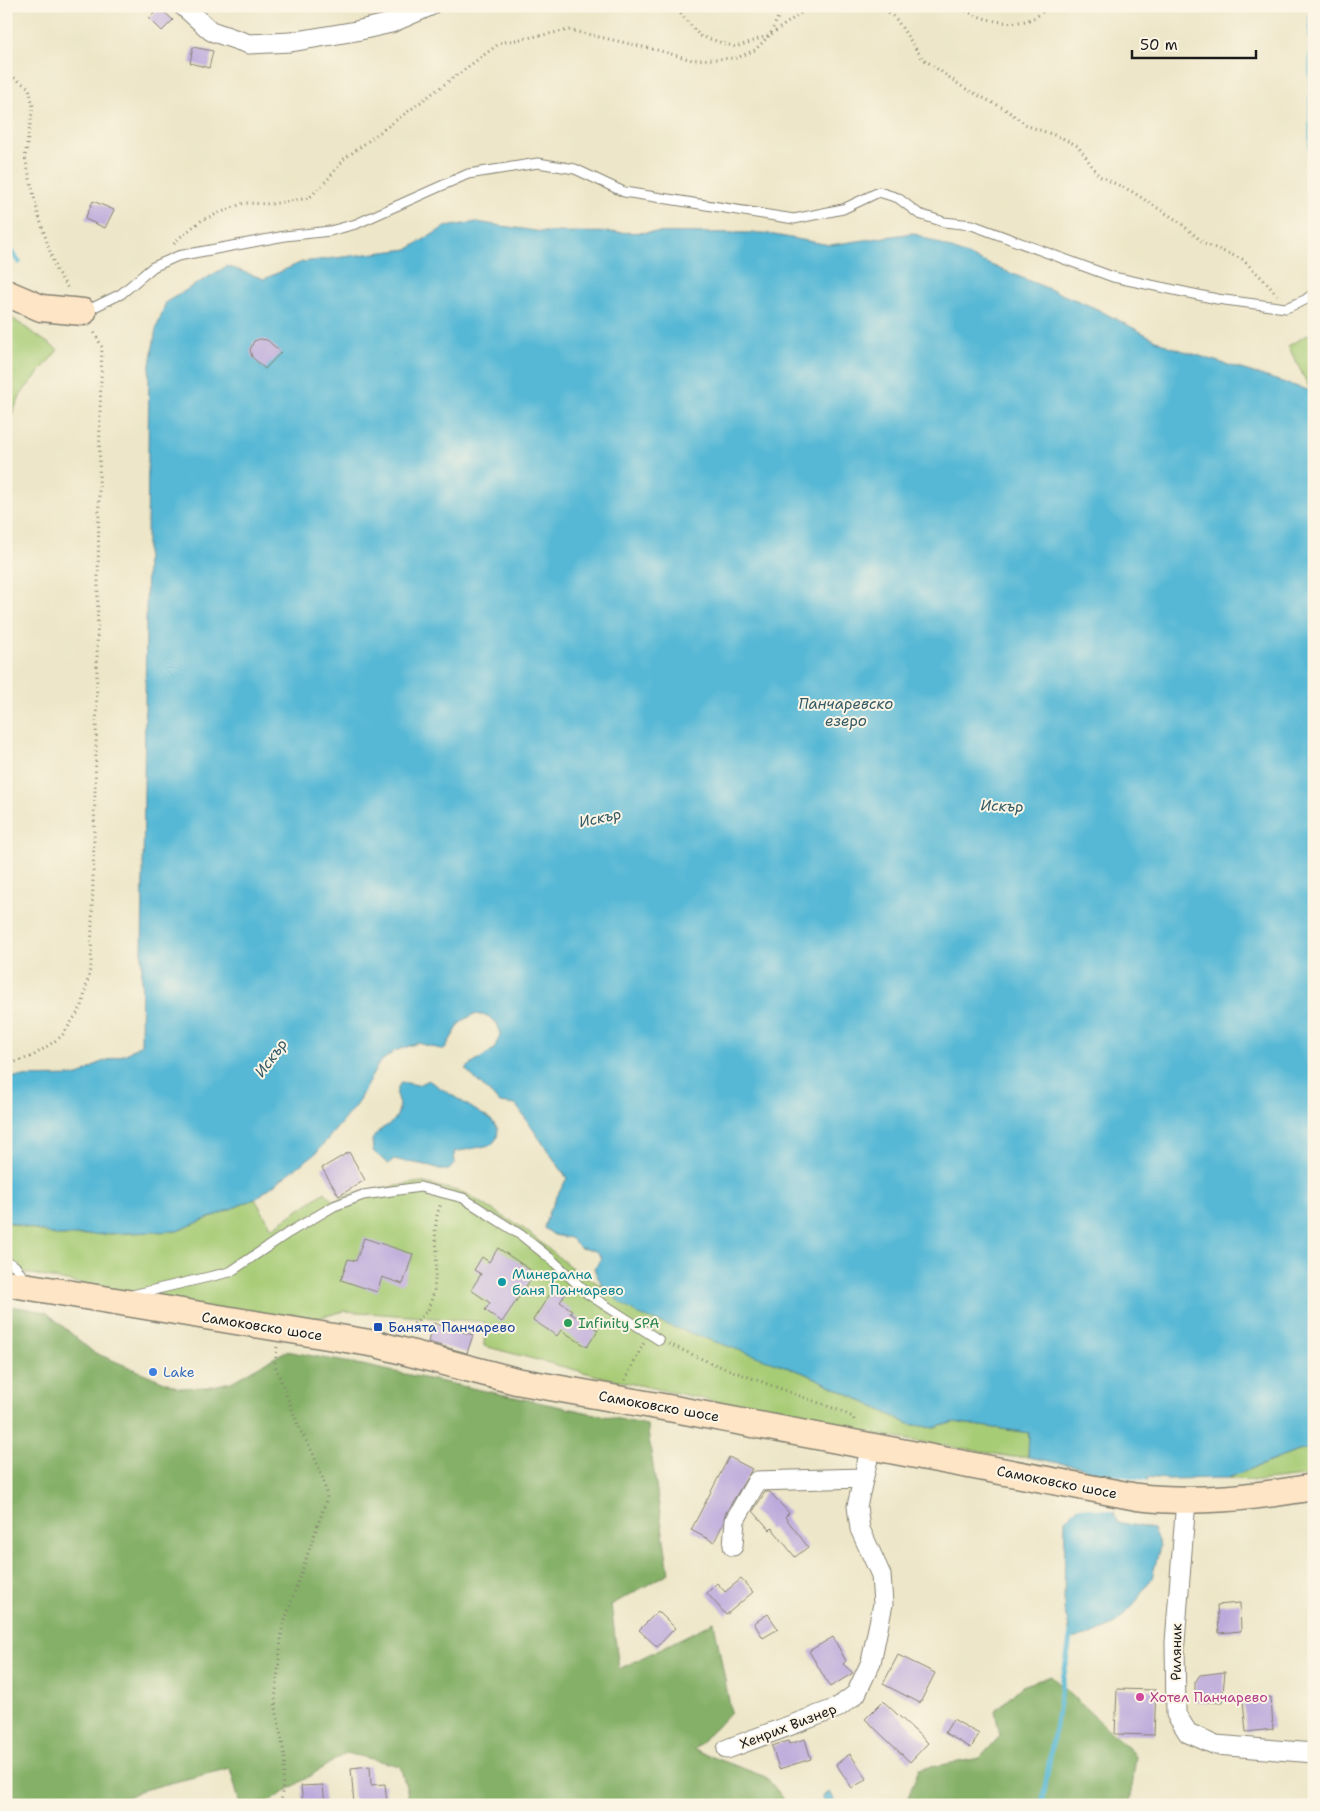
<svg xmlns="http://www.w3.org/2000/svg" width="1320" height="1811" viewBox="0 0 1320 1811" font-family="'Shantell Sans',sans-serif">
  <rect width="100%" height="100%" fill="#fcf5e5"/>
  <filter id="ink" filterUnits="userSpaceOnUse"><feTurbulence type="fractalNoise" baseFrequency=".02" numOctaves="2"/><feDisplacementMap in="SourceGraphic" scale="10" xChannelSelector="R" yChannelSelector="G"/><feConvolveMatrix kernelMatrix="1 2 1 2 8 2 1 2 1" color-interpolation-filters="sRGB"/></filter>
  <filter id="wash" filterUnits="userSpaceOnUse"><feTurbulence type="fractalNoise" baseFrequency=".0096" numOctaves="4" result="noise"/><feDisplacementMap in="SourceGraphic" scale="20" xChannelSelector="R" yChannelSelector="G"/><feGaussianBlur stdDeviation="1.12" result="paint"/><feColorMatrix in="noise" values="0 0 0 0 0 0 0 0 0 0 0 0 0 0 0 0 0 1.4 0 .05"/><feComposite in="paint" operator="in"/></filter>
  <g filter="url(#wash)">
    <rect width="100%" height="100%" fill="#ede6c8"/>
    <path fill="#a7cc76" stroke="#627449" d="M6,314L58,350L21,394L6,427Z
      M1314,331V390L1311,391L1288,346Z
      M421,1182L465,1193L491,1209L524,1229L573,1269L604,1287L620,1302L807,1374L909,1424L934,1428L954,1422L1029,1433L1028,1457H1013L854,1431L610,1379L484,1346L485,1322L344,1311L307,1321L213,1310L6,1269V1222L57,1236L177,1231L255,1199L272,1228L325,1192L333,1201L358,1192Z
      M1314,1447V1475L1257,1481L1228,1478L1295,1452Z"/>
    <path fill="#85b067" stroke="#506642" d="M6,1305L46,1312L93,1352L179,1388L207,1387L231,1382L286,1351L362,1365L647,1425L669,1573L611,1605L619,1669L714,1622L731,1712L694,1750L766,1777L789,1805H411L400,1766L346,1753L264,1805H240L230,1768L139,1791L114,1805H6Z
      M1051,1676L1136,1755L1130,1805H905L919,1769L980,1758L1000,1736L995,1711L1022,1686Z"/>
    <path fill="#57b8d5" stroke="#3a6a78" d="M476,222L542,232L763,233L830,245L913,233L1093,307L1168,346L1311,391L1314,390V1447L1295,1452L1228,1478L1167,1479L1148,1477L1147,1481L1114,1512L1117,1522L1153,1529L1160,1546L1152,1578L1133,1606L1114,1625L1091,1635L1070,1639L1068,1623L1064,1609L1065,1520L1079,1506L1085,1468L1028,1457L1029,1433L954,1422L934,1428L909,1424L807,1374L639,1315C620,1303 601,1290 594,1268L602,1258L596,1251L580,1248L570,1238L554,1235L544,1228L549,1211L567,1178L516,1105L500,1103L465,1069L494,1049L500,1035L498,1025L488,1016L474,1014L461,1022L444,1050L418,1043L395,1051L379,1063L356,1105L316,1153L255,1199L177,1231L57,1236L6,1221V1077L79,1076L99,1063L126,1054L141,1044L149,371L156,329L166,302L227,266L264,279L302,262L408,249L445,227Z
      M428,1080L491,1120L498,1129L497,1138L491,1145L454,1152L455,1163L449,1170C438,1171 436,1166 426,1165C415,1163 405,1162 394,1159L388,1164L373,1151L372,1140C374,1137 376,1133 379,1131C386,1125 396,1123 398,1112C402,1099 391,1099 401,1082L418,1085Z
      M830,1792L837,1805H827L822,1796Z"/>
    <path fill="#ede6c8" d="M1082,1471L1150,1481L1117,1512L1076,1506Z"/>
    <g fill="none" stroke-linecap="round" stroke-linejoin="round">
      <path stroke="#57b8d5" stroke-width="5" d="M1311,6V140L1309,186L1314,195
        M6,245L19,262
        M1042,1805L1071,1633"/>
    </g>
    <g id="blocks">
      <path fill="#bdaadc" d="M160,8L173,20L162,31L149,18Z
        M193,47L213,51L209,68L190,63Z
        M93,201L114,210L105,228L85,219Z
        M260,339L267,340L281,352L265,369L252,357L250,350L254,341Z
        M349,1152L365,1180L339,1196L322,1168Z
        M364,1238L413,1254L403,1284L382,1277L377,1292L341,1280L348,1259L356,1261Z
        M498,1248L535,1273L502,1322L485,1310L490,1303L471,1290L481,1274L474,1270L482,1257L489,1262Z
        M555,1286L566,1293L560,1302L572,1310L570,1313L598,1330L587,1347L561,1330L557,1336L533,1320Z
        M433,1323L473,1335L467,1353L428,1342Z
        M729,1457L752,1469L725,1514L723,1524L714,1542L691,1530Z
        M765,1492H770L789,1513L785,1517L808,1547L795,1557L772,1528L770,1530L753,1511Z
        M741,1579L753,1592L726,1615L707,1593L717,1583L725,1592Z
        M1240,1603L1241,1631L1219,1633L1217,1605Z
        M658,1611L675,1628L657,1647L639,1630Z
        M768,1614L778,1629L763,1638L754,1623Z
        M833,1637L846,1661L843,1664L853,1673L830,1687L809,1651Z
        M898,1655L935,1673L920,1703L883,1684Z
        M1225,1672L1222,1703L1195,1701V1682L1200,1675Z
        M1117,1689L1156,1690L1154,1735L1115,1734Z
        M1271,1697L1273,1729L1246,1732L1243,1700Z
        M883,1701L928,1743L910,1762L865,1719Z
        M953,1719L979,1734L971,1748L945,1733Z
        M805,1739L811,1759L779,1769L772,1746L788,1741L789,1744Z
        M850,1754L867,1779L852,1788L836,1764Z
        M370,1766L371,1785L385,1784L387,1804L354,1805L351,1768Z
        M323,1785L325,1805H303L301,1786Z"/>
    </g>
  </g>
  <g filter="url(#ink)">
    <use href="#blocks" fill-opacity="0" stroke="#848172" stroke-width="1"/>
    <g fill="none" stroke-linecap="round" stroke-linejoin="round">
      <g stroke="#848172" stroke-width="11">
        <path id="lane" d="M84,312L121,294L153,267L178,256L285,236L330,231L356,224L468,174L538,163L575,169L624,192L794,219L843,209L879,192L898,198L919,214L944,222L972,225L1113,277L1217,299L1286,308L1305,300L1314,293
          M6,1261L15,1266L25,1280
          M132,1295L230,1272L288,1233L334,1206L363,1195L420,1187L463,1198L521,1235L551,1259L588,1294L659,1340"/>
      </g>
      <g stroke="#848172" stroke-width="21">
        <path id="street" d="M183,6L211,31L249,44L291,42L356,31L391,23L430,6
          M1186,1500L1175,1642L1176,1714L1188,1733L1216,1745L1314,1753
          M733,1546L735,1520L757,1481L862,1478
          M727,1749L837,1708L856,1694L871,1662L883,1604L881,1575L860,1529L857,1506L871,1446"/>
      </g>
      <g stroke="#848172" stroke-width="29">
        <path id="secondary" d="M6,293L41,308L83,312
          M6,1283L376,1344L516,1381L674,1409L1137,1497C1196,1504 1255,1497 1314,1487"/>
      </g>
      <path stroke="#848172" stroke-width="3" stroke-dasharray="1 4" stroke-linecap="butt" d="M674,6L700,36L736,47L770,35L811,6
        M881,6L896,19L922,58L964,88L1005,109L1028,126L1060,137L1078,146L1099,176L1131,191L1178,221L1205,244L1242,259L1262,278L1277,295
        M957,6C978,19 1014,30 1037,16C1041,14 1045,9 1049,6
        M6,72L29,88L33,106L25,157L38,214L56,270L69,290
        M174,244L179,238L202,220L244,203L271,204L309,198L329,178L344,159L500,43L569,30L661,51L692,60L737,58L755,50L770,35L783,6
        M6,1065L33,1056L62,1036L82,1006L91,965L96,750L100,412L102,347L93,330
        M407,1331L428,1310L434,1292L437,1251L435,1231L437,1215L441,1203
        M669,1344L711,1363L838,1410L853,1417L855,1422
        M277,1347L275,1365L300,1430L313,1453L324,1482L327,1498L282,1629L275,1702L285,1759L281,1805
        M625,1380L644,1343"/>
      <use href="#lane" stroke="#fff" stroke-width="9"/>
      <use href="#street" stroke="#fff" stroke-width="19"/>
      <use href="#secondary" stroke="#fde5c5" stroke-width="26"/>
    </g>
  </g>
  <circle fill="#0f9aa8" stroke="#fcf5e5" stroke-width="2" cx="502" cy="1282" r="5"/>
  <circle fill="#2e9e5b" stroke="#fcf5e5" stroke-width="2" cx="568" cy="1323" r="5"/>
  <rect fill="#1a4fb4" stroke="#fcf5e5" stroke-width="2" x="373" y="1322" width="10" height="10" rx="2.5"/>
  <circle fill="#3f7fe0" stroke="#fcf5e5" stroke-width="2" cx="153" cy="1372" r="5"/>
  <circle fill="#d1479c" stroke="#fcf5e5" stroke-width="2" cx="1140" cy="1697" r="5"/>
  <g text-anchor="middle" stroke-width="4" stroke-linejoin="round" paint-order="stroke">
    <g font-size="14" fill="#0d838f" stroke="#fcf5e5" text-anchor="start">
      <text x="512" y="1279">Минерална<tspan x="512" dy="16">баня Панчарево</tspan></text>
    </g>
    <g font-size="14" fill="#27864d" stroke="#fcf5e5" text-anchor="start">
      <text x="578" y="1328">Infinity SPA</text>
    </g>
    <g font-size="14" fill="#1c1c1c" stroke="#fcf5e5">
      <text transform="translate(262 1326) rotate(9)" y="5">Самоковско шосе</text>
      <text transform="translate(659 1406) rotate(10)" y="5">Самоковско шосе</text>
      <text transform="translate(1057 1482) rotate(11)" y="5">Самоковско шосе</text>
      <text transform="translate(1176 1652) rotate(-89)" y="5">Риляник</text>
      <text transform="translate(788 1726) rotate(-21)" y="5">Хенрих Визнер</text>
    </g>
    <g font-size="14" fill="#164399" stroke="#fcf5e5" text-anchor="start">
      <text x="388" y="1332">Банята Панчарево</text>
    </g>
    <g font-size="14" fill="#366cbe" stroke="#fcf5e5" text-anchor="start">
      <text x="163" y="1377">Lake</text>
    </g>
    <g font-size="14" fill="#b23c85" stroke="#fcf5e5" text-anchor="start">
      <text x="1150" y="1702">Хотел Панчарево</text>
    </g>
    <g font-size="15" font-style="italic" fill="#345a66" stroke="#fcf5e5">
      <text x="846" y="709">Панчаревско<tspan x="846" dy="17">езеро</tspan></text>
      <text transform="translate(1002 806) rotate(2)" y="5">Искър</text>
      <text transform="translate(600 818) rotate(-12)" y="5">Искър</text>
      <text transform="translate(271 1058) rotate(-53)" y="5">Искър</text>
    </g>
  </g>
  <rect width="1320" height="1811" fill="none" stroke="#fcf5e5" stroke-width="25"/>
  <path d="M1132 50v8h124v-8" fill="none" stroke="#1c1c1c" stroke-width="2.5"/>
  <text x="1140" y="50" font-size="15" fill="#1c1c1c" stroke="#fcf5e5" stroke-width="4" paint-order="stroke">50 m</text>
</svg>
